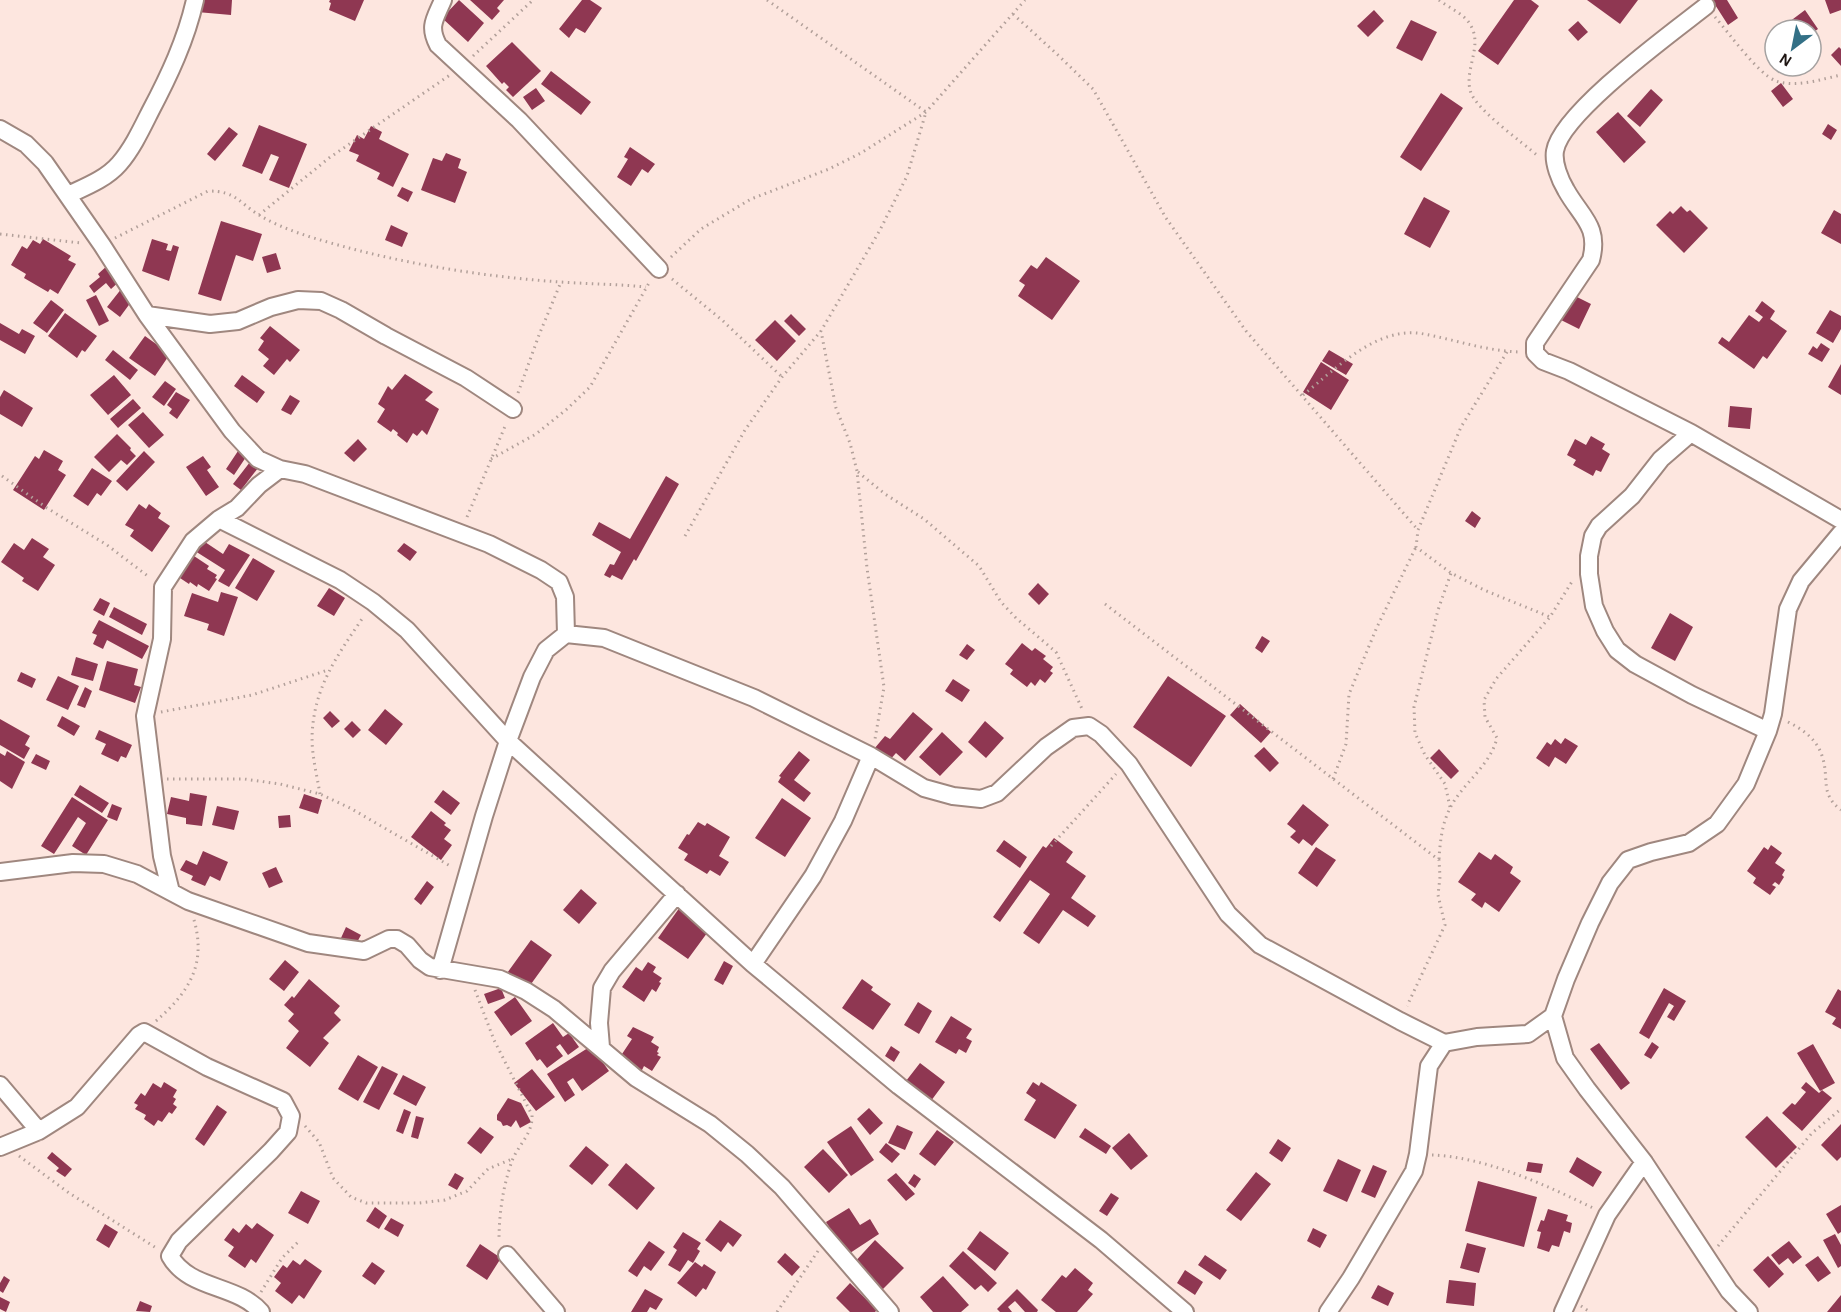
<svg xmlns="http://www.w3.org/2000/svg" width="1841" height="1312" viewBox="0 0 1841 1312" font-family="'Alegreya Sans',sans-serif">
  <rect width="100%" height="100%" fill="#fde6df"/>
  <path fill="#8f3752" d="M198,0H232L231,15L197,12Z
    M330,0H364L355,21L329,10L331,3L329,2Z
    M459,0L484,23L468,42L442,18Z
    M470,0H504L497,8L500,11L492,20Z
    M582,0H590L602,8L585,33L576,28L569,38L559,29Z
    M1514,0H1531L1539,6L1498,65L1478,51Z
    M1587,0H1638L1620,24Z
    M1712,0H1727L1738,18L1728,25Z
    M1825,0H1841V10L1830,14Z
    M1374,10L1384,21L1368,37L1357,26Z
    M1805,10L1818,29L1811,34V30H1795L1789,22Z
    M1411,20L1437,32L1422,61L1396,48Z
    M1578,21L1588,32L1578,41L1568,30Z
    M512,42L541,71L513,97L506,90L509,87L504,82L502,84L486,66Z
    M1839,47L1841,49V66L1831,55Z
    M551,71L591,102L581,115L541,84Z
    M1781,83L1793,99L1783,107L1771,91Z
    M536,88L545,101L532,110L523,97Z
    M1651,89L1663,100L1640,127L1627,116Z
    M1441,93L1463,108L1421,171L1400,157Z
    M1618,112L1646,142L1624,163L1596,132Z
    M1828,124L1837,130L1831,140L1822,134Z
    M259,125L307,144L289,188L269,180L279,157L271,154L262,174L242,166Z
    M371,126L382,132L379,139L409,154L393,187L377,179L380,173L356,161L359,155L349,151L357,135L364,139Z
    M229,127L238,134L215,161L207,154Z
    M630,147L655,164L648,173L642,169L631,186L617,177L628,159L624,157Z
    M446,153L461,159L458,168L467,172L455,203L421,190L433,158L442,161Z
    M402,187L413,192L408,202L397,196Z
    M1424,197L1450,211L1430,248L1404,234Z
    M1681,206L1687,212L1690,210L1708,228L1684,253L1656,225L1670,211L1673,214Z
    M1834,210L1841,214V244L1821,233Z
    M221,221L262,234L253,261L236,255L221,301L198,294Z
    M391,225L408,233L402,247L385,240Z
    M43,239L71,256L68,260L76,264L58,294L50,289L48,292L24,278L26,274L11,265L22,246L27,249L33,240L40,244Z
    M152,239L168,244L166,250L171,251L173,245L179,247L169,281L142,271Z
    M276,253L281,269L267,273L262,257Z
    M1046,257L1080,281L1052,320L1018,296L1025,285L1019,281L1031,265L1037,269Z
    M108,265L121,280L111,289L106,283L94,293L89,286L100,277L98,274Z
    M122,288L134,298L120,317L107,307Z
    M1571,294L1591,304L1579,329L1559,319Z
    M96,295L109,321L99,326L86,300Z
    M51,300L64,310L47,333L33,323Z
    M1762,301L1775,311L1770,319L1787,331L1767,359L1763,356L1754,369L1718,343L1722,337L1729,342L1749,315L1759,322L1763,317L1755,311Z
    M1830,310L1841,316V329L1833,343L1816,333Z
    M65,313L97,336L85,352L82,350L77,358L48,336Z
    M791,314L806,329L799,336L784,321Z
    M775,320L796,341L777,361L755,340Z
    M0,323L19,334L22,329L35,336L25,354L0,340Z
    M270,326L300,350L290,362L287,359L274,375L263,366L269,359L258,350L264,341L260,338Z
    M145,336L170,354L155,376L129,358Z
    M1821,343L1830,349L1822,362L1808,354L1813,346L1817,349Z
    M113,350L138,370L130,380L105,360Z
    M1329,350L1353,364L1346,375L1322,361Z
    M1321,362L1349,380L1331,410L1303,392Z
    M1841,364V395L1828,387Z
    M405,374L433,392L425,400L439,409L427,435L422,430L417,436L413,433L407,443L397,435L398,433L393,429L391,432L377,422L385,409L378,404L388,386L392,390Z
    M114,375L131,395L108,415L90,395Z
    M242,375L265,392L257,403L234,386Z
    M165,381L176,389L164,406L152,397Z
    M4,390L33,408L22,427L0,414V397Z
    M176,392L190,400L177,419L169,413L172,409L167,405Z
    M290,395L300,401L291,415L281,410Z
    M133,399L141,408L118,428L110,419Z
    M1730,406L1752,408L1750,429L1728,427Z
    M143,412L164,435L149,448L128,425Z
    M117,434L131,448L130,450L136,456L127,465L121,460L109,472L94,457Z
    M1591,436L1605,444L1602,449L1610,454L1601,472L1596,470L1593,476L1573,465L1576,460L1567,455L1575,439L1586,445Z
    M358,439L367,449L354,462L344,453Z
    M44,450L63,461L58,470L66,475L44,510L13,490L35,456L39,459Z
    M144,451L155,462L127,491L116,481Z
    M238,451L246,457L234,475L226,469Z
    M203,456L211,467L207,470L219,487L206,496L186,467Z
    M250,462L258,468L241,490L233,484Z
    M92,468L112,481L101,496L97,493L88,506L73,496Z
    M666,476L679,484L636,561L634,559L622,580L612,575L610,578L604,575L610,564L614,565L621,552L592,535L599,522L630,539Z
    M139,504L146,509L149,504L161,513L158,518L170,526L152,552L130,536L134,530L125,525Z
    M1472,511L1481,518L1475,528L1465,521Z
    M32,538L49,549L43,557L55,565L38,591L22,581L24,578L1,562L14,543L24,550Z
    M202,540L223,554L229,544L250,555L229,587L218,581L225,570L195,551Z
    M404,543L417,552L410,561L397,551Z
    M185,550L209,566L207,569L217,575L215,578L217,579L209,591L198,584L197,587L190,582L189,584L171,572Z
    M253,558L275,571L257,601L235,588Z
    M1038,583L1049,594L1039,605L1028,594Z
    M329,588L345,598L334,616L317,606Z
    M221,592L238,597L224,636L207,630L209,624L184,616L192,593L218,602Z
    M100,598L110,603L104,616L93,610Z
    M114,607L147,624L142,635L109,617Z
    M1670,613L1693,627L1675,661L1651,648Z
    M99,620L149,646L142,659L107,640L103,649L93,644L97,635L92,633Z
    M1262,636L1270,641L1262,653L1255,648Z
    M1022,643L1032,651L1035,648L1046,656L1043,659L1053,667L1050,671L1053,673L1045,683L1040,679L1035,686L1031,682L1027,687L1010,674L1013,670L1005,664Z
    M967,644L975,650L967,660L959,655Z
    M76,657L98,664L93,681L71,675Z
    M107,661L138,669L134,685L141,687L135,703L99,690Z
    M21,672L36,679L32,688L17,681Z
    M58,676L79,686L68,710L46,700Z
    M1168,676L1226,716L1191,767L1133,727Z
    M953,679L970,690L962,702L945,691Z
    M85,687L92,691L85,708L77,705Z
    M1240,704L1271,732L1261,743L1230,715Z
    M385,709L403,724L386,745L368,730Z
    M330,711L340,721L332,728L323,718Z
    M913,712L933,729L905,761L896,753L889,761L874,749L885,736L890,739Z
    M62,716L80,726L74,736L57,726Z
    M0,719L30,736L25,745L30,748L24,759L0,745Z
    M352,721L361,730L353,738L344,729Z
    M985,721L1004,738L986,758L968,742Z
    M99,730L132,745L126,758L121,756L118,762L101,754L106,744L95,739Z
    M942,732L963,752L940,776L919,757Z
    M1565,738L1578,746L1566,764L1555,757L1549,767L1536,758L1547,742L1551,745L1555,739L1561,744Z
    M1264,747L1279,763L1270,772L1254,756Z
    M1439,749L1459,771L1451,779L1430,758Z
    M7,751L25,762L12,789L0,781V753L5,756Z
    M799,751L810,760L794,780L811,793L804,802L778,782L781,777L779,776Z
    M36,754L50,761L46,770L31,763Z
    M80,785L109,803L102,813L74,795Z
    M443,790L460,803L451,815L434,802Z
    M190,793L207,796L202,826L186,824V818L167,814L171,797L189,801Z
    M304,794L322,800L318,814L299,808Z
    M72,797L108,820L86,855L72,846L86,823L78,817L54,854L41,846Z
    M782,798L811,818L785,857L755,838Z
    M112,804L122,808L117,821L107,817Z
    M1303,804L1329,825L1312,846L1303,839L1299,844L1290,837L1296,831L1287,824Z
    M217,806L239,811L234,830L212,825Z
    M431,811L446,823L444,825L451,830L444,839L452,845L441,860L411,837Z
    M290,815L291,827L279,828L278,816Z
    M698,822L705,826L707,823L730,837L719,856L729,862L720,876L710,870L707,874L684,860L688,854L678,848L687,834L689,835Z
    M1054,838L1073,852L1066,862L1086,876L1071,898L1096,916L1088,927L1063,910L1039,944L1023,933L1050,894L1030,880L1000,922L993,917L1043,846L1046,848Z
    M1004,840L1027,857L1020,868L996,851Z
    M1771,845L1782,853L1775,863L1785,870L1782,875L1784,877L1779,885L1775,882L1772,885L1776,887L1770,895L1753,883L1756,878L1747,871L1764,847L1768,850Z
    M1316,847L1336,860L1317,887L1298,873Z
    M203,851L228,862L220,881L210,876L205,886L191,880L193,876L180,870L186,860L197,865Z
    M1479,852L1491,860L1495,854L1513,867L1510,873L1521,881L1499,912L1485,902L1482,908L1471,900L1476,894L1458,882Z
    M276,867L283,882L269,888L262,873Z
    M427,881L434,887L421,905L414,899Z
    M581,889L597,903L579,924L563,910Z
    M680,907L710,929L688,959L658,938Z
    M346,927L361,935L355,946L341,938Z
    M531,940L552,955L526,991L505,976Z
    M285,960L299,972L284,991L269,979Z
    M724,961L733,966L723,985L714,980Z
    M648,962L656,967L653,972L662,978L659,982L661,983L656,992L652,989L644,1002L622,987L636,967L642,971Z
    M309,979L340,1006L334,1013L341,1020L323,1038L329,1043L310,1067L286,1048L299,1031L288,1021L294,1014L284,1005L292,996L294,998Z
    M862,979L873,987L871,990L891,1004L873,1030L842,1008Z
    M501,988L505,998L488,1004L484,994Z
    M1664,988L1686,1001L1674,1021L1667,1017L1674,1006L1669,1003L1649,1039L1639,1033Z
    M1838,989L1841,991V1029L1832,1024L1836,1018L1825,1012Z
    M515,997L532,1021L511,1036L494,1012Z
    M918,1002L932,1011L919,1034L904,1025Z
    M951,1016L972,1029L966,1038L972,1041L966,1053L959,1049L956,1054L935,1042Z
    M553,1023L563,1037L569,1033L579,1047L568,1055L560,1044L556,1047L563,1056L547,1068L540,1059L537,1061L525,1043Z
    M633,1027L654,1037L651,1042L659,1047L657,1052L659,1053L657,1055L661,1057L652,1071L644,1066L641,1072L620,1057L632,1039L627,1036Z
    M1652,1042L1659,1047L1651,1059L1644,1055Z
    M1599,1043L1630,1083L1621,1090L1590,1049Z
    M1813,1044L1835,1083L1820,1091L1797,1053Z
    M591,1046L609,1071L582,1091L573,1078L567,1082L575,1095L565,1102L547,1074Z
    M891,1046L900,1052L894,1062L885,1056Z
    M358,1055L378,1067L358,1101L338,1089Z
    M920,1063L945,1082L925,1109L899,1090Z
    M382,1066L398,1074L379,1110L363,1102Z
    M532,1069L555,1097L536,1111L514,1083Z
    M403,1075L426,1087L416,1106L393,1094Z
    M164,1082L177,1090L173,1097L176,1099L173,1104L177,1107L172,1114L169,1112L162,1122L158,1120L154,1126L144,1119L146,1115L135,1109L138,1105L134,1103L141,1093L145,1096L153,1083L161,1088Z
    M1033,1082L1039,1086L1041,1082L1077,1105L1055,1139L1024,1120L1036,1100L1026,1093Z
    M1806,1082L1819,1093L1822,1090L1832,1098L1802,1131L1782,1113L1792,1103L1795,1105L1806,1092L1801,1088Z
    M508,1098L521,1103L531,1122L520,1128L516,1120L511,1127L507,1125L503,1126L501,1122L497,1120V1115Z
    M217,1105L227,1112L204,1146L195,1139Z
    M869,1108L883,1123L870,1135L857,1119Z
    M404,1109L411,1112L403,1134L396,1131Z
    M416,1116L424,1118L418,1139L411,1137Z
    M1767,1116L1797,1147L1776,1168L1745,1137Z
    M1841,1124V1157L1837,1161L1821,1145Z
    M897,1125L913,1132L905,1150L888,1143Z
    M851,1126L874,1160L851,1176L827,1142Z
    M480,1127L494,1137L481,1154L467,1143Z
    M1085,1128L1111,1146L1106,1154L1079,1137Z
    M937,1130L954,1142L935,1166L919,1154Z
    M1129,1133L1148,1156L1131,1170L1112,1148Z
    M1278,1139L1291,1148L1282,1162L1269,1153Z
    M886,1143L900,1154L892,1163L879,1152Z
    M586,1146L609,1165L592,1185L569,1166Z
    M823,1149L848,1175L829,1193L804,1167Z
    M52,1152L72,1169L65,1177L56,1171L59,1168L47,1158Z
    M1577,1157L1602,1172L1593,1187L1569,1172Z
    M1338,1159L1361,1170L1347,1202L1323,1191Z
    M1528,1162L1543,1164L1541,1173L1526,1171Z
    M626,1163L655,1188L637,1210L608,1185Z
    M1373,1165L1387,1171L1375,1198L1361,1192Z
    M1256,1172L1271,1184L1241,1221L1226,1210Z
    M455,1173L464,1178L457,1190L448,1185Z
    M896,1173L915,1194L906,1201L887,1180Z
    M914,1174L921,1179L915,1188L908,1183Z
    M1478,1181L1537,1197L1524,1247L1465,1231Z
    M301,1191L320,1201L308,1224L288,1213Z
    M1111,1193L1119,1198L1107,1216L1099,1211Z
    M1841,1205V1232L1838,1234L1826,1214Z
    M375,1207L387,1216L379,1229L366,1221Z
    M849,1208L860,1225L870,1219L879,1234L847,1255L826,1222Z
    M1548,1209L1568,1215L1566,1221L1572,1223L1570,1233L1564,1231L1559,1247L1552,1245L1549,1252L1537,1248L1541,1232L1537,1231L1541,1220L1544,1221Z
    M391,1218L404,1225L398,1237L384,1229Z
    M720,1220L742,1235L733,1247L728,1242L721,1252L705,1240Z
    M257,1223L274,1235L256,1263L251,1259L245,1268L228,1256L234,1247L224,1240L233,1228L239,1233L246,1224L252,1229Z
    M105,1224L118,1232L109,1248L96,1240Z
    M1313,1228L1327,1235L1320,1248L1307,1241Z
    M980,1231L1009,1253L995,1271L967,1249Z
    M683,1232L701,1243L697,1249L700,1251L693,1263L688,1260L680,1272L668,1265L677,1250L673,1247Z
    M1835,1234L1841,1245V1266L1838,1268L1823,1240Z
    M875,1240L904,1268L880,1292L852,1265Z
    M649,1241L665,1252L651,1271L644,1266L637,1277L628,1271Z
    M1789,1241L1802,1257L1793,1264L1788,1258L1779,1265L1771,1255Z
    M1467,1243L1486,1248L1479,1273L1460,1268Z
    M480,1244L501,1258L487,1280L466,1266Z
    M963,1251L997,1283L988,1292L981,1285L975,1290L949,1266Z
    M785,1253L800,1267L792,1276L777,1262Z
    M1205,1255L1227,1270L1220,1280L1198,1265Z
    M1768,1256L1784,1274L1769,1288L1753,1270Z
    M1818,1256L1831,1273L1818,1282L1805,1265Z
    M305,1259L322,1271L304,1299L299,1295L292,1304L275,1291L281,1283L274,1277L283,1265L287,1268L293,1260L300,1265Z
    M372,1262L385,1271L375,1285L362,1276Z
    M695,1262L702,1267L704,1264L716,1272L706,1290L703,1288L696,1297L677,1283Z
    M1075,1268L1093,1283L1088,1290L1093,1294L1077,1312H1056L1041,1300L1062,1275L1066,1278Z
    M1185,1270L1203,1282L1195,1295L1177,1283Z
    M4,1276L10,1280L3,1293L0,1291V1283Z
    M943,1276L969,1305L961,1312H933L920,1297Z
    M1449,1280L1476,1283L1474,1306L1446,1303Z
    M850,1283L877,1310L875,1312H850L836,1298Z
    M1378,1285L1394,1293L1388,1306L1371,1298Z
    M645,1289L663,1299L656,1310L650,1307L647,1312H631Z
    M1017,1289L1038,1310L1037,1312H1025L1015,1301L1008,1307L1012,1312H1000L997,1309Z
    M1841,1295V1312H1827Z
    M0,1297L10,1302L6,1312L0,1309Z
    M140,1301L152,1306L150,1312L136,1311Z"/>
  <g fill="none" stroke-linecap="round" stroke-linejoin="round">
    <g stroke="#9f877f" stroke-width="20">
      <path id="minor" d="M443,0C435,19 428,26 438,45L519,120L659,269
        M1706,6C1673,32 1561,113 1555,151C1553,163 1560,180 1566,190C1581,217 1600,226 1591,260L1535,343V353L1543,361L1569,371L1691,433L1841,520
        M0,129L26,144L45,163L102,245L147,315L232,431L258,459L280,469L305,474L489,544L541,570L559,582L565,597L566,634
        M68,195C85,187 106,179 119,164C132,149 141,130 150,112C169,76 186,40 195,0
        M147,315L210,324L238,321L271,307L298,300L321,301L341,310L386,336L466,378L513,409
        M1691,433L1661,459L1632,496L1599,526L1593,536L1589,556V574L1594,606L1605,631L1617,650L1635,664L1692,695L1768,731
        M219,519L340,580L373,602L407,630L508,741L753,964L899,1086L1101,1240L1185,1312
        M0,872L73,863L104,864L137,874L188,901L308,943L364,951L389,939H397L407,945L420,960L430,967L500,979L526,991L554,1009L636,1078L710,1124L747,1154L782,1187L890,1312
        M171,892L162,856L145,716L162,639L163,587L193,541L219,519L237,508L259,485L280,469
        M753,964L813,876L843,821L871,756
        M440,970L484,816L508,741L532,677L546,650L566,634L604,638L754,698L871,756L924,788L953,796L981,799L997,793L1046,747L1073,728L1089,726L1101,734L1129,764L1228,914L1260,945L1400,1021L1444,1043
        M601,1047L599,1023L602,988L612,971L677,894
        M0,1085L39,1131
        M0,1147L39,1131L77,1107L139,1035L144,1032L207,1067L283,1101L291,1116L288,1132L271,1151L179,1241L170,1256C189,1290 237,1284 261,1312
        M507,1255L556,1312
        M1328,1312L1351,1278L1414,1171L1418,1154L1429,1066L1444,1043L1477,1037L1528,1034L1553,1016
        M1563,1312L1607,1215L1644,1162
        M1749,1312L1729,1291L1644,1162L1587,1089L1565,1058L1553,1016L1566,979L1590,923L1610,883L1628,860L1651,852L1689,843L1717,824L1746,784L1768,731L1773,714L1788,609L1801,581L1841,533"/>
    </g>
    <path stroke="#b2a09a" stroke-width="3" stroke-dasharray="1.5 4.5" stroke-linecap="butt" d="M767,0L926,112L907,176L880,230L821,331L836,408L850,443L857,471L867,568L884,687L875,739
      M1439,0C1449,8 1465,14 1471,26C1483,47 1463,71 1471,93C1478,111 1522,142 1538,156
      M1013,14L1059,56L1093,89L1166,218L1246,331L1418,530
      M1715,17C1729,33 1758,74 1776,81C1796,88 1822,79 1841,75
      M473,56L533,0
      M259,215L329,158L450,75
      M0,234L81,243
      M115,238L208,191C236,191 238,202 259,215C285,231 320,240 349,248C417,266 489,277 560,282C589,284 617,284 646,287
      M671,257L701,229L751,199L829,169L861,153L926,112L1025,0
      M672,279L722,320L781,376
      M1507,352L1461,427L1418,530L1416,547L1451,573L1484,590L1550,617
      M518,393L539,335L561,282
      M1303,395C1336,369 1377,325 1424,334C1456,340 1486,351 1520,352
      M491,459L536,434L567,409L590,387L649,283
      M858,472L885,494L924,519L979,566L1001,602L1016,618L1056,652L1083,711
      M2,476L47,508L107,545L149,577
      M467,517L506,424
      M685,536L745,430L782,377L821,331
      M1105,604L1439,860L1440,877L1438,895L1445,925L1407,1006
      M161,712L252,695L328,670
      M1788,722C1804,730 1818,740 1823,759C1829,780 1820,794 1841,810
      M167,779H244L280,784L320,794L350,808L452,867
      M1333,779L1346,744L1349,694L1377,627L1416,547
      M320,794C317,776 312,756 312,738C313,688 337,656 364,616
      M1450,807L1445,784L1425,755L1415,733L1414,707L1438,610L1451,573
      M1051,846L1116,774
      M1439,859C1440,842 1442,824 1450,808C1463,783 1490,766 1497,738L1485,717L1484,700L1496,679L1550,617L1573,580
      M475,990L494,1040L532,1115C533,1134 518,1145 512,1161C503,1186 499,1214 499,1240
      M156,1021C188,993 207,965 194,920
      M305,1126L319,1142L333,1178L351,1197L366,1203H419L445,1200L467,1191L488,1169L512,1159
      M1432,1155C1485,1157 1546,1185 1593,1208
      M19,1156L69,1193L158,1249
      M1718,1246L1812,1133L1841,1109
      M261,1292L282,1258L298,1242
      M1581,1306L1590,1312
      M777,1312L818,1251"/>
    <use href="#minor" stroke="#fff" stroke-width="16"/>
  </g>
  <g transform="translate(1793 48) rotate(212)"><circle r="28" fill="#ffffff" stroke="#a5a2a1" stroke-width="1.5"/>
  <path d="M0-4.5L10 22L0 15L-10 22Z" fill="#337086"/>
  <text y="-9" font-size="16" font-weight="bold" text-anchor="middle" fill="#1f1613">N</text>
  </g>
</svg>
